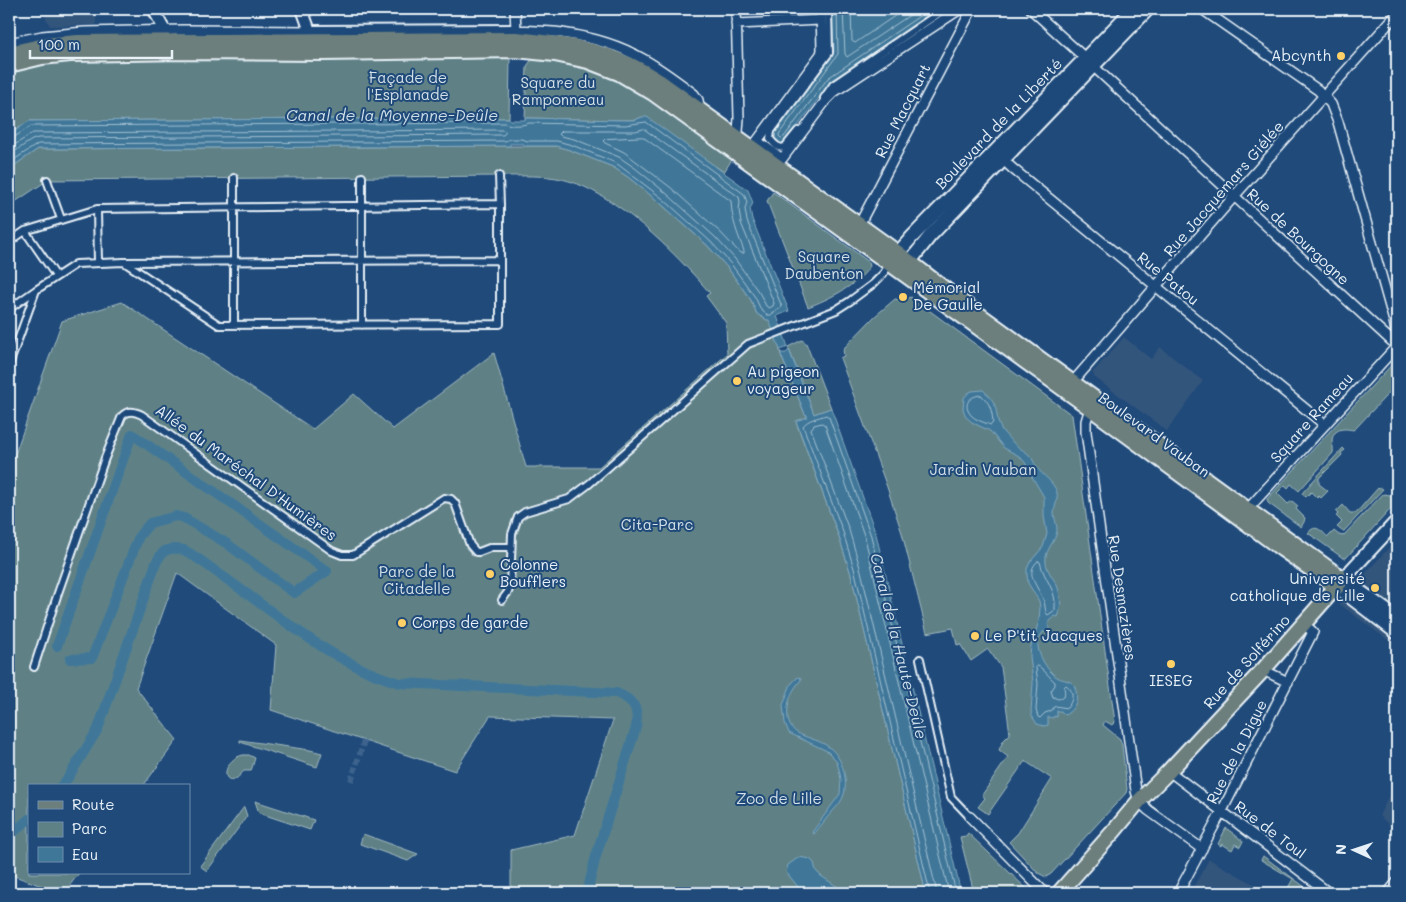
<svg xmlns="http://www.w3.org/2000/svg" width="1406" height="902" viewBox="0 0 1406 902" font-family="Mali,sans-serif">
  <rect width="100%" height="100%" fill="#1f4a7a"/>
  <filter id="ink" filterUnits="userSpaceOnUse"><feTurbulence type="fractalNoise" baseFrequency=".02" numOctaves="2"/><feDisplacementMap in="SourceGraphic" scale="10" xChannelSelector="R" yChannelSelector="G"/><feConvolveMatrix kernelMatrix="1 2 1 2 8 2 1 2 1" color-interpolation-filters="sRGB"/></filter>
  <g filter="url(#ink)">
    <path fill="#33547c" d="M41,9H96V25L50,26Z
      M1124,337L1151,359L1160,347L1203,381L1167,431L1094,377L1093,372Z
      M1397,539V647L1339,604L1363,576Z
      M1396,780L1397,781V832L1379,816Z
      M1209,859L1261,888L1258,893H1190Z"/>
    <path fill="#5e8186" stroke="#a3b9bf" d="M509,56L510,58L509,118L29,121L9,135V69L61,58Z
      M533,58L560,62L598,72L630,84L733,158L724,172L642,117L635,120H625L525,118L527,66Z
      M524,146H556L570,150L613,167L628,177L659,202L707,245L727,267L751,300L757,314L767,320L773,318L781,355L805,414H807V417L796,422L838,534L851,574L926,893H511V850L575,835L613,720L490,716L455,771L271,710L276,645L177,573L136,688L177,740L143,786H29V873H79L64,893H61L9,874V471L62,321L122,302L313,429L354,394L393,429L494,353L526,467H599L727,354L726,323L706,296L710,293C674,252 616,192 562,179C543,175 524,176 505,176L48,180L9,206V169L38,149Z
      M773,192L869,262L870,266C858,285 829,299 808,307L767,201Z
      M911,297L1072,415L1115,722L1112,725L1105,721L1103,725L1120,739L1122,745L1127,789L1126,793L1051,874L1046,877L1038,873L1009,842L1018,833L1052,779L1025,761L988,814L978,807L985,798L982,795L1008,757L999,750L1003,741L1010,734L1001,667L988,649L971,661L960,644L957,645L953,628L927,633L902,533L887,487L840,358L844,356L843,349L874,317L895,299L901,300Z
      M802,340L806,343L831,408L814,414L788,347Z
      M1397,359V384L1356,428L1353,430C1344,428 1334,428 1332,440C1332,444 1334,448 1333,453L1299,491L1291,484L1288,488L1285,485L1277,493L1288,504L1292,501L1298,506L1296,509L1305,518L1304,522L1301,527L1268,503L1267,499Z
      M1343,448L1345,450L1341,453L1342,455L1319,478V484L1328,491L1321,498L1319,496L1317,498L1311,492L1306,497L1302,494L1303,492Z
      M1378,488L1379,489L1381,488L1383,489L1344,531H1342L1337,527L1342,522L1336,516L1338,514L1336,512L1343,505L1350,513H1356Z
      M1397,493V502L1346,558H1343L1308,533C1316,523 1321,531 1328,537L1334,531L1339,535L1343,536L1383,494L1390,495Z
      M240,740L310,750L322,753L317,767L240,742Z
      M243,755H249L255,758L251,771H244C241,773 239,778 235,779C220,784 224,759 243,755Z
      M255,801L314,820L310,830L259,813Z
      M244,807L247,816L207,871L200,866Z
      M1226,828L1243,841L1240,847L1235,844L1232,850L1222,844L1221,846L1218,844Z
      M968,833L1030,892L1029,893H974L960,837L966,836Z
      M363,834L418,854L408,861L360,844Z
      M1263,856L1313,893H1285L1293,879L1261,860Z"/>
    <path fill="#3f7799" stroke="#83a8bf" d="M832,9H939L831,82L784,144H781L773,138V133L834,52Z
      M642,117H647L748,190L753,203L750,209L752,219L789,311L777,316L788,347L780,350L769,320H767L757,314L751,300L727,267L707,245L659,202L628,177L613,167L570,150L556,146H524V144H510V146L38,149L9,169V135L29,121L509,118L510,120H525V118L625,120H635Z
      M789,350L814,414L831,408L876,534L961,893H926L851,574L838,534L796,421L807,417V415L805,414L781,355V353H786Z
      M983,390C1003,406 992,419 1004,433C1009,439 1015,445 1021,449C1024,451 1028,453 1030,456C1033,459 1034,463 1036,466C1042,476 1054,481 1057,493C1058,499 1055,506 1054,512C1054,520 1059,527 1056,535C1053,544 1044,552 1046,563C1047,570 1052,577 1056,583C1061,594 1062,606 1058,617L1054,616L1048,624L1050,632H1043C1042,634 1040,636 1039,638C1034,650 1047,671 1057,677C1063,681 1069,679 1074,685C1079,697 1077,708 1065,715L1061,711H1057V717L1054,716L1053,718L1048,717V725L1044,726L1037,724L1032,716L1031,711L1033,683L1030,656L1031,646L1039,621L1040,607L1039,601L1028,583L1027,575V569L1030,562L1043,547L1047,534L1044,516V497L1031,475L1026,464L1023,460L1019,456L1004,448L990,431L973,423L966,417L963,409L964,398L968,393L972,391Z
      M798,677L801,678V680C794,688 789,696 788,707C784,741 812,733 830,748C843,758 849,782 843,797C840,805 831,812 826,819C822,824 818,829 814,834L812,832L813,831L840,794L841,779L839,769L836,760L827,751L789,733L785,723L783,705L791,684Z
      M799,857L810,859L814,863L816,871L821,876L847,893C843,893 837,894 833,893C825,890 823,887 816,893H803L786,872L788,865Z"/>
    <g fill="none" stroke-linecap="round" stroke-linejoin="round">
      <path stroke="#a4c0d2" stroke-width="1" d="M837,9L838,54L779,134V136L781,138L784,137L828,78L930,9
        M843,9L845,54L847,57L919,9
        M851,9L852,41L855,43L905,9
        M644,129L739,197L740,202L739,210L741,223L774,303L773,306L769,308L766,306L760,294L735,259L715,237L666,193L635,168L619,157L574,139L561,136L559,134L562,131H635Z
        M643,137L731,201C732,221 737,232 744,251V253H740L720,232L670,187L624,152L605,143L603,141L605,139Z
        M9,139L13,138L31,126L505,123C511,126 522,126 529,123L625,125L646,122L744,194L747,202L745,209L747,221L782,307L771,315H767L761,310L755,297L731,264L711,242L662,198L616,163L572,145L557,141H528L521,139H510L505,141L38,144L9,163
        M9,145L16,144L33,133L503,130L506,132L503,135L38,138L32,140L9,155
        M981,395C990,402 992,411 993,422L991,425C985,423 976,420 972,416C962,406 968,396 981,395Z
        M1038,561L1040,562C1044,580 1057,589 1055,610L1048,615L1046,613C1045,608 1045,602 1042,597C1037,585 1024,573 1038,561Z
        M1038,666C1043,668 1050,678 1055,682V685L1051,691L1053,697L1058,699C1066,698 1065,693 1064,687L1066,685C1075,691 1073,701 1067,708L1055,706L1051,711L1045,713L1040,718L1038,717L1036,710L1038,684L1036,668Z
        M930,893L855,572L843,532L803,426C808,419 818,418 826,415L829,417L871,536L956,893
        M937,893L861,571L849,530L811,429L814,425L822,423L825,425L865,538L949,893"/>
      <path stroke="#3f7799" stroke-width="10" d="M57,646L132,434L327,571L294,593L226,543L184,518L176,516L150,523L139,536L92,658L70,659
        M61,786L68,778L98,729L156,563C163,549 168,547 184,550C199,558 213,570 228,580C280,617 337,666 400,683L616,693C634,700 639,708 636,727L596,856L587,893
        M9,836L29,819"/>
      <path stroke="#3d638d" stroke-width="6" stroke-dasharray="6 3" stroke-linecap="butt" d="M351,781L364,741"/>
      <g stroke="#e8f1f8" stroke-width="10">
        <path id="pedestrian" d="M824,98L833,85L945,9
          M798,131L785,147C779,150 774,144 770,139L771,131L829,53L828,9
          M499,176L500,204
          M362,177V325
          M234,178V325
          M47,180L61,219
          M97,209L98,262
          M25,231L56,276
          M9,242L25,231L97,209L500,204V324L219,325L124,262L76,264L36,290
          M125,262L500,260
          M9,309L36,290L9,365
          M502,600L508,592L510,586L512,534L518,517L525,512L569,499L589,484L748,344L836,310L850,301L873,284L883,274L890,264
          M920,659L951,797L970,817
          M34,667L57,596L105,458L122,416C128,410 134,411 142,415L332,551L342,555H353L444,498L451,499L455,503L470,545L476,552H479L492,547H511"/>
      </g>
      <g stroke="#e8f1f8" stroke-width="12">
        <path id="minor" d="M515,9L516,30C531,31 547,31 562,33C590,37 619,45 643,59C661,69 678,82 694,94L698,100L700,111
          M821,9L822,50L821,54L757,141L782,159L827,99L834,92L960,9
          M1031,9L1085,58
          M1202,9L1318,90L1331,104L1338,122L1394,321L1397,336
          M736,24L821,20
          M9,43L42,36L84,32L184,30L310,31
          M1093,66L1397,346
          M735,140L738,132L739,118L736,9
          M1000,157L1013,169L1325,425
          M859,225L972,9
          M1072,383L1237,193L1397,14
          M1091,405L1086,421V432L1136,791L1139,801L1148,810L1202,849
          M1247,510L1397,346
          M1263,670L1288,682
          M1169,771L1329,893
          M970,817L1045,893
          M1178,893L1222,811L1313,632L1304,624
          M1388,893L1397,882"/>
      </g>
      <g stroke="#e8f1f8" stroke-width="14">
        <path id="tertiary" d="M153,9L174,47
          M302,9L310,31L516,30V44"/>
      </g>
      <g stroke="#e8f1f8" stroke-width="16">
        <path id="secondary" d="M1133,9L912,237L898,253L890,264L899,266L908,264L930,236L1148,9
          M1397,521L1343,579L1397,618
          M1337,587L1397,633"/>
      </g>
      <g stroke="#e8f1f8" stroke-width="18">
        <path id="primary" d="M9,53L45,45L78,42L516,39C570,44 613,51 659,81L898,253L959,300L1343,579L1263,670L1169,771L1139,801L1114,831L1059,893
          M9,65L42,57L70,54L185,52L324,53L516,50L555,54L588,61L619,73L653,93L1090,408L1282,549L1337,587"/>
      </g>
      <use href="#pedestrian" stroke="#1f4a7a" stroke-width="6"/>
      <use href="#minor" stroke="#1f4a7a" stroke-width="9"/>
      <use href="#tertiary" stroke="#1f4a7a" stroke-width="10"/>
      <use href="#secondary" stroke="#1f4a7a" stroke-width="12"/>
      <use href="#primary" stroke="#6c7f7c" stroke-width="14"/>
    </g>
  </g>
  <g fill="#ffd166" stroke="#1f4a7a" stroke-width="2">
    <circle cx="1341" cy="56" r="5"/>
    <circle cx="903" cy="297" r="5"/>
    <circle cx="737" cy="381" r="5"/>
    <circle cx="490" cy="574" r="5"/>
    <circle cx="1375" cy="588" r="5"/>
    <circle cx="402" cy="623" r="5"/>
    <circle cx="975" cy="636" r="5"/>
    <circle cx="1171" cy="664" r="5"/>
  </g>
  <g text-anchor="middle" stroke-width="4" stroke-linejoin="round" paint-order="stroke">
    <g font-size="15" fill="#e8f1f8" stroke="#1f4a7a" text-anchor="start">
      <text x="1331" y="61" text-anchor="end">Abcynth</text>
      <text x="913" y="293">Mémorial<tspan x="913" dy="17">De Gaulle</tspan></text>
      <text x="747" y="377">Au pigeon<tspan x="747" dy="17">voyageur</tspan></text>
      <text x="500" y="570">Colonne<tspan x="500" dy="17">Boufflers</tspan></text>
      <text x="1365" y="584" text-anchor="end">Université<tspan x="1365" dy="17">catholique de Lille</tspan></text>
      <text x="412" y="628">Corps de garde</text>
      <text x="985" y="641">Le P'tit Jacques</text>
      <text x="1171" y="686" text-anchor="middle">IESEG</text>
    </g>
    <g font-size="15" fill="#d3e0e7" stroke="#1f4a7a">
      <text x="408" y="83">Façade de<tspan x="408" dy="17">l'Esplanade</tspan></text>
      <text x="558" y="88">Square du<tspan x="558" dy="17">Ramponneau</tspan></text>
      <text x="824" y="262">Square<tspan x="824" dy="17">Daubenton</tspan></text>
      <text x="983" y="475">Jardin Vauban</text>
      <text x="657" y="530">Cita-Parc</text>
      <text x="417" y="577">Parc de la<tspan x="417" dy="17">Citadelle</tspan></text>
      <text x="779" y="804">Zoo de Lille</text>
    </g>
    <g font-size="15" fill="#e8f1f8" stroke="#1f4a7a">
      <text transform="translate(903 111) rotate(-63)" y="5">Rue Macquart</text>
      <text transform="translate(999 124) rotate(-46)" y="5">Boulevard de la Liberté</text>
      <text transform="translate(1224 189) rotate(-49)" y="5">Rue Jacquemars Giélée</text>
      <text transform="translate(1298 237) rotate(43)" y="5">Rue de Bourgogne</text>
      <text transform="translate(1168 279) rotate(39)" y="5">Rue Patou</text>
      <text transform="translate(1312 418) rotate(-48)" y="5">Square Rameau</text>
      <text transform="translate(1154 435) rotate(36)" y="5">Boulevard Vauban</text>
      <text transform="translate(246 473) rotate(36)" y="5">Allée du Maréchal D'Humières</text>
      <text transform="translate(1122 598) rotate(82)" y="5">Rue Desmazières</text>
      <text transform="translate(1247 662) rotate(-48)" y="5">Rue de Solférino</text>
      <text transform="translate(1237 752) rotate(-63)" y="5">Rue de la Digue</text>
      <text transform="translate(1270 830) rotate(37)" y="5">Rue de Toul</text>
    </g>
    <g font-size="16" font-style="italic" fill="#cfdfea" stroke="#1f4a7a">
      <text x="392" y="121">Canal de la Moyenne-Deûle</text>
      <text transform="translate(899 646) rotate(76)" y="6">Canal de la Haute-Deûle</text>
    </g>
  </g>
  <rect width="1406" height="902" fill="none" stroke="#1f4a7a" stroke-width="30"/>
  <rect x="15" y="15" width="1376" height="872" fill="none" stroke="#e8f1f8" stroke-width="2" filter="url(#ink)"/>
  <rect x="28" y="784" width="162" height="90" fill="#1f4a7a" stroke="#6f8dac"/>
  <rect x="38" y="801" width="25" height="8" fill="#6c7f7c" stroke="#6f8dac"/>
  <text x="72" y="810" font-size="15" fill="#e8f1f8">Route</text>
  <rect x="38" y="822" width="25" height="15" fill="#5e8186" stroke="#6f8dac"/>
  <text x="72" y="834" font-size="15" fill="#e8f1f8">Parc</text>
  <rect x="38" y="847" width="25" height="15" fill="#3f7799" stroke="#6f8dac"/>
  <text x="72" y="860" font-size="15" fill="#e8f1f8">Eau</text>
  <g transform="translate(1354 850) rotate(273)" stroke="#1f4a7a" stroke-width="4" paint-order="stroke">
  <path d="M0-4L9 19L0 12L-9 19Z" fill="#e8f1f8"/>
  <text y="-8" font-size="14" font-weight="bold" text-anchor="middle" fill="#e8f1f8">N</text>
  </g>
  <path d="M30 50v8h142v-8" fill="none" stroke="#e8f1f8" stroke-width="2.5"/>
  <text x="38" y="50" font-size="15" fill="#e8f1f8" stroke="#1f4a7a" stroke-width="4" paint-order="stroke">100 m</text>
</svg>
